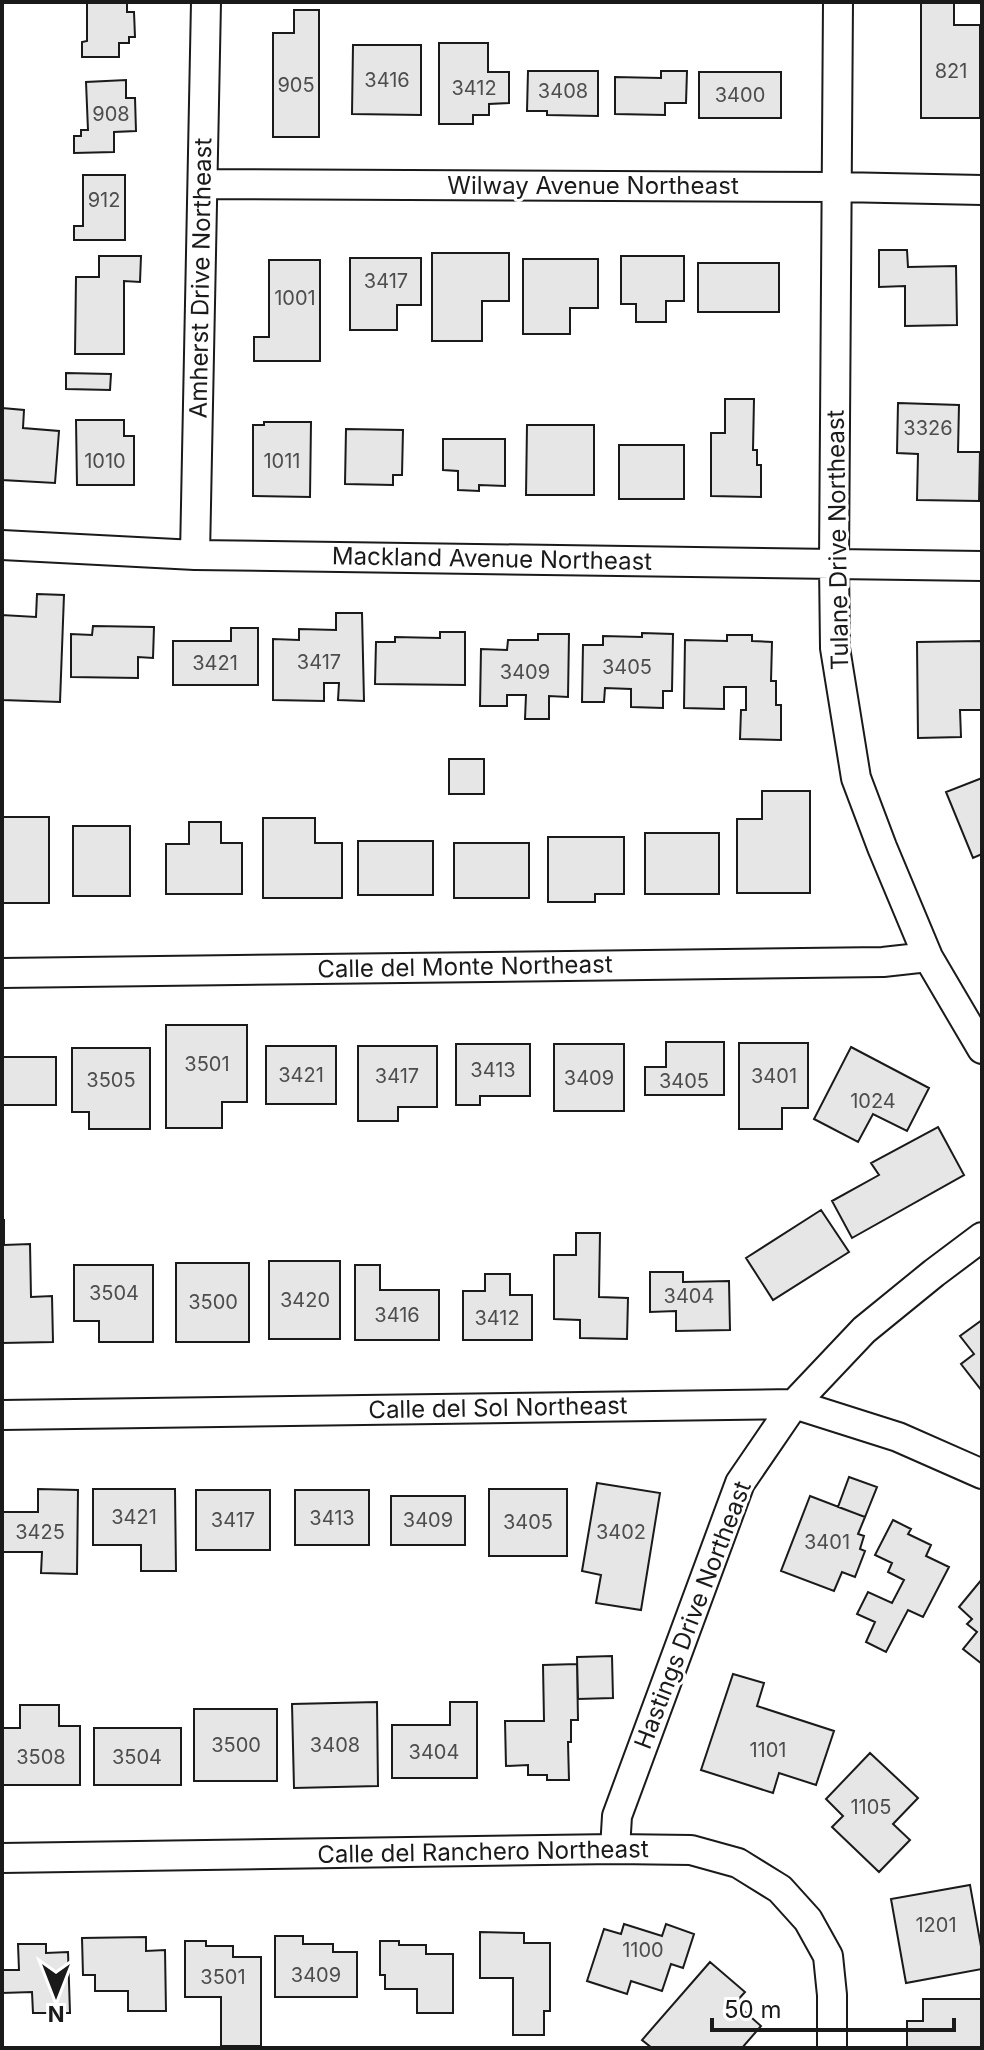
<svg xmlns="http://www.w3.org/2000/svg" width="984" height="2050" viewBox="0 0 984 2050" font-family="Inter,sans-serif">
  <rect width="100%" height="100%" fill="#fff"/>
  <path fill="#e6e6e6" stroke="#1a1a1a" stroke-width="2" d="M87,2H127V12H134L135,37H129V43H119V57H82V42L87,41Z
    M921,2H954V25H980V118H921Z
    M294,10H319V137H273V33H294Z
    M439,43H488V72H509V103L489,104V115H473V124H439Z
    M353,45H421V115L352,114Z
    M528,71H598V116L547,115V111H527Z
    M661,71H687L686,103H665V115L615,114V77L661,78Z
    M699,72H781V118H699Z
    M126,80V98H135L136,131L114,132V152L74,153V136H81V130H88L86,82Z
    M83,175H125V240H74V226H83Z
    M879,250H907L908,267L956,266L957,325L905,326V286L879,287Z
    M432,253H509V301H482V341H432Z
    M99,256H141L140,282L124,281V354H75L76,277H99Z
    M621,256H684V301H666V322H636V304H621Z
    M350,258H421V305H397V330H350Z
    M523,259H598V308H570V334H523Z
    M269,260H320V361H254V337H269Z
    M698,263H779V312H698Z
    M66,373L111,374L110,390L66,389Z
    M725,399H754L753,450H757V465H761V497L711,496V433H725Z
    M898,403L959,405L958,452H980L979,501L917,500L918,454L897,453Z
    M2,408L24,410L23,428L59,431L55,483L2,480Z
    M76,420H124V436H134V485H77Z
    M264,422H311L310,497L253,496V425H264Z
    M527,425H594V495H526Z
    M346,429L403,430L402,475H393V485L345,484Z
    M443,439H505V486L479,485V491L458,490V471L443,470Z
    M619,445H684V499H619Z
    M37,594L64,595L60,702L2,700V615L36,617Z
    M336,613H362L364,701L338,700L339,683H324V701L273,700V639L299,640V629L336,630Z
    M93,626L154,627L153,658L138,657V678L71,677V634L92,635Z
    M231,628H258V685H173V641H231Z
    M440,632H465V685L375,684L376,642H395V637L440,638Z
    M642,633L673,634L672,691H663V708L631,707V689L605,688L604,702H582L583,645H603V636L642,637Z
    M538,634H569L568,697L549,696V719H525L526,695H507V706H480L481,649L507,650L508,640H538Z
    M727,635H752V641L772,642L771,681H776V705H781V740L740,739L741,710H746V687H724V709L684,708L685,640L727,641Z
    M982,641V710H960L961,737L918,738L917,642Z
    M449,759H484V794H449Z
    M982,778V854L973,858L946,792Z
    M762,791H810V893H737V819H762Z
    M2,817H49V903H2Z
    M263,818H315V843H342V898H263Z
    M189,822H221V843H242V894H166V844H189Z
    M73,826H130V896H73Z
    M645,833H719V894H645Z
    M548,837H624V894H595V902H548Z
    M358,841H433V895H358Z
    M454,843H529V898H454Z
    M166,1025H247V1102H222V1128H166Z
    M666,1042H724V1095H645V1067H666Z
    M739,1043H808V1108H782V1129H739Z
    M456,1044H530V1096H480V1105H456Z
    M554,1044H624V1111H554Z
    M266,1046H336V1104H266Z
    M358,1046H437V1107H398V1121H358Z
    M851,1047L929,1088L907,1131L873,1114L858,1142L814,1119Z
    M72,1048H150V1129H89V1112H72Z
    M2,1057H56V1105H2Z
    M938,1127L964,1175L852,1238L832,1201L879,1175L871,1163Z
    M821,1210L849,1252L773,1300L746,1258Z
    M2,1220H4V1245L30,1244L31,1297L52,1296L53,1342L2,1343Z
    M576,1233H600L599,1297L628,1298L627,1339L580,1338V1320L554,1319V1255H576Z
    M269,1261H340V1339H269Z
    M176,1263H249V1342H176Z
    M74,1265H153V1342H99V1321H74Z
    M355,1265H380V1290H439V1340H355Z
    M650,1272H683V1282L729,1281L730,1330L676,1331V1311L650,1312Z
    M485,1274H510V1295H532V1340H463V1291H485Z
    M982,1320V1391L961,1364L974,1354L960,1336Z
    M849,1477L877,1487L865,1517L838,1507Z
    M597,1483L660,1493L641,1610L596,1603L601,1575L582,1571Z
    M38,1489L78,1490L77,1574L41,1573L42,1552H2V1512H38Z
    M93,1489H175L176,1571H141V1545H93Z
    M489,1489H567V1556H489Z
    M196,1490H270V1550H196Z
    M295,1490H369V1545H295Z
    M391,1496H465V1545H391Z
    M810,1496L865,1517L858,1534L864,1536L860,1549L865,1551L855,1577L842,1572L834,1591L781,1571Z
    M893,1520L911,1529L908,1534L931,1545L926,1556L949,1567L923,1617L908,1610L886,1652L866,1642L875,1622L857,1614L868,1592L892,1603L904,1580L888,1572L892,1563L875,1555Z
    M982,1579V1664L963,1649L977,1632L967,1624L972,1619L959,1607Z
    M612,1656L613,1698L578,1699L577,1657Z
    M577,1664L578,1720H571V1742H568L569,1780H547V1775H528V1765L506,1766L505,1721H544L543,1665Z
    M733,1674L764,1683L757,1706L834,1731L816,1785L779,1773L773,1793L701,1770Z
    M377,1702L378,1786L294,1788L292,1704Z
    M450,1702H477V1778H392V1725H450Z
    M20,1705H59V1726H80V1785H2V1728H20Z
    M194,1709H277V1781H194Z
    M94,1728H181V1785H94Z
    M870,1753L918,1798L893,1824L910,1840L879,1872L832,1827L843,1816L826,1799Z
    M970,1885L982,1952V1969L906,1983L891,1899Z
    M624,1924L662,1936L666,1924L694,1934L683,1968L671,1964L662,1991L631,1981L627,1994L587,1981L604,1929L621,1934Z
    M480,1932L524,1933V1943H550V2011H544V2035H513V1978H480Z
    M275,1936H303V1944H333V1952H357V1997H275Z
    M146,1937V1951L165,1950L166,2011H128V1991H95V1975H83L82,1938Z
    M185,1941H206V1946H233V1957H261V2046H221V1997H185Z
    M380,1941H399V1945H426V1954H453V2013H417V1989H385V1975H380Z
    M18,1944H46V1953L68,1952L70,2013H33L32,1992L2,1993V1970H19Z
    M710,1962L745,1992L735,2003L761,2026L742,2048H652L642,2040Z
    M923,1999H982V2048H907V2021H923Z"/>
  <g fill="none" stroke-linecap="round" stroke-linejoin="round">
    <g stroke="#1a1a1a" stroke-width="32">
      <path id="street" d="M838,2L834,564L835,648L856,778L882,847L928,957L982,1049
        M203,184L838,187L982,190
        M2,545L195,555L982,566
        M195,555L206,2
        M2,973L883,962L928,957
        M2,1415L794,1404L898,1437L982,1474
        M615,1849L617,1816L740,1483L794,1404L864,1330L934,1273L982,1237
        M2,1858L615,1849L691,1850L738,1863L780,1889L808,1920L828,1956L832,1995V2048"/>
    </g>
    <use href="#street" stroke="#fff" stroke-width="28"/>
  </g>
  <g text-anchor="middle" stroke-width="6" stroke-linejoin="round" paint-order="stroke">
    <g font-size="20" fill="#4d4d4d">
      <text x="951" y="78">821</text>
      <text x="387" y="87">3416</text>
      <text x="296" y="92">905</text>
      <text x="474" y="95">3412</text>
      <text x="563" y="98">3408</text>
      <text x="740" y="102">3400</text>
      <text x="111" y="121">908</text>
      <text x="104" y="207">912</text>
      <text x="386" y="288">3417</text>
      <text x="295" y="305">1001</text>
      <text x="928" y="435">3326</text>
      <text x="105" y="468">1010</text>
      <text x="282" y="468">1011</text>
      <text x="319" y="669">3417</text>
      <text x="215" y="670">3421</text>
      <text x="627" y="674">3405</text>
      <text x="525" y="679">3409</text>
      <text x="207" y="1071">3501</text>
      <text x="493" y="1077">3413</text>
      <text x="301" y="1082">3421</text>
      <text x="397" y="1083">3417</text>
      <text x="774" y="1083">3401</text>
      <text x="589" y="1085">3409</text>
      <text x="111" y="1087">3505</text>
      <text x="684" y="1088">3405</text>
      <text x="873" y="1108">1024</text>
      <text x="114" y="1300">3504</text>
      <text x="689" y="1303">3404</text>
      <text x="305" y="1307">3420</text>
      <text x="213" y="1309">3500</text>
      <text x="397" y="1322">3416</text>
      <text x="497" y="1325">3412</text>
      <text x="134" y="1524">3421</text>
      <text x="332" y="1525">3413</text>
      <text x="233" y="1527">3417</text>
      <text x="428" y="1527">3409</text>
      <text x="528" y="1529">3405</text>
      <text x="40" y="1539">3425</text>
      <text x="621" y="1539">3402</text>
      <text x="827" y="1549">3401</text>
      <text x="236" y="1752">3500</text>
      <text x="335" y="1752">3408</text>
      <text x="768" y="1757">1101</text>
      <text x="434" y="1759">3404</text>
      <text x="41" y="1764">3508</text>
      <text x="137" y="1764">3504</text>
      <text x="871" y="1814">1105</text>
      <text x="936" y="1932">1201</text>
      <text x="643" y="1957">1100</text>
      <text x="316" y="1982">3409</text>
      <text x="223" y="1984">3501</text>
    </g>
    <g font-size="24" fill="#1a1a1a" stroke="#fff">
      <text x="593" y="194">Wilway Avenue Northeast</text>
      <text transform="translate(201 278) rotate(-89)" y="8">Amherst Drive Northeast</text>
      <text transform="translate(838 540) rotate(-91)" y="8">Tulane Drive Northeast</text>
      <text transform="translate(492 559) rotate(1)" y="8">Mackland Avenue Northeast</text>
      <text transform="translate(465 967) rotate(-1)" y="8">Calle del Monte Northeast</text>
      <text transform="translate(498 1408) rotate(-1)" y="8">Calle del Sol Northeast</text>
      <text transform="translate(693 1615) rotate(-69)" y="8">Hastings Drive Northeast</text>
      <text transform="translate(483 1852) rotate(-1)" y="8">Calle del Ranchero Northeast</text>
    </g>
  </g>
  <rect width="984" height="2050" fill="none" stroke="#1a1a1a" stroke-width="8"/>
  <g transform="translate(56 1994) rotate(180)" stroke="#ffffff" stroke-width="6" paint-order="stroke">
  <path d="M0-6L14 30L0 20L-14 30Z" fill="#1a1a1a"/>
  <text y="-12" font-size="22" font-weight="bold" text-anchor="middle" fill="#1a1a1a">N</text>
  </g>
  <path d="M712 2018v12h242v-12" fill="none" stroke="#1a1a1a" stroke-width="4"/>
  <text x="724" y="2018" font-size="24" fill="#1a1a1a" stroke="#ffffff" stroke-width="6" paint-order="stroke">50 m</text>
</svg>
